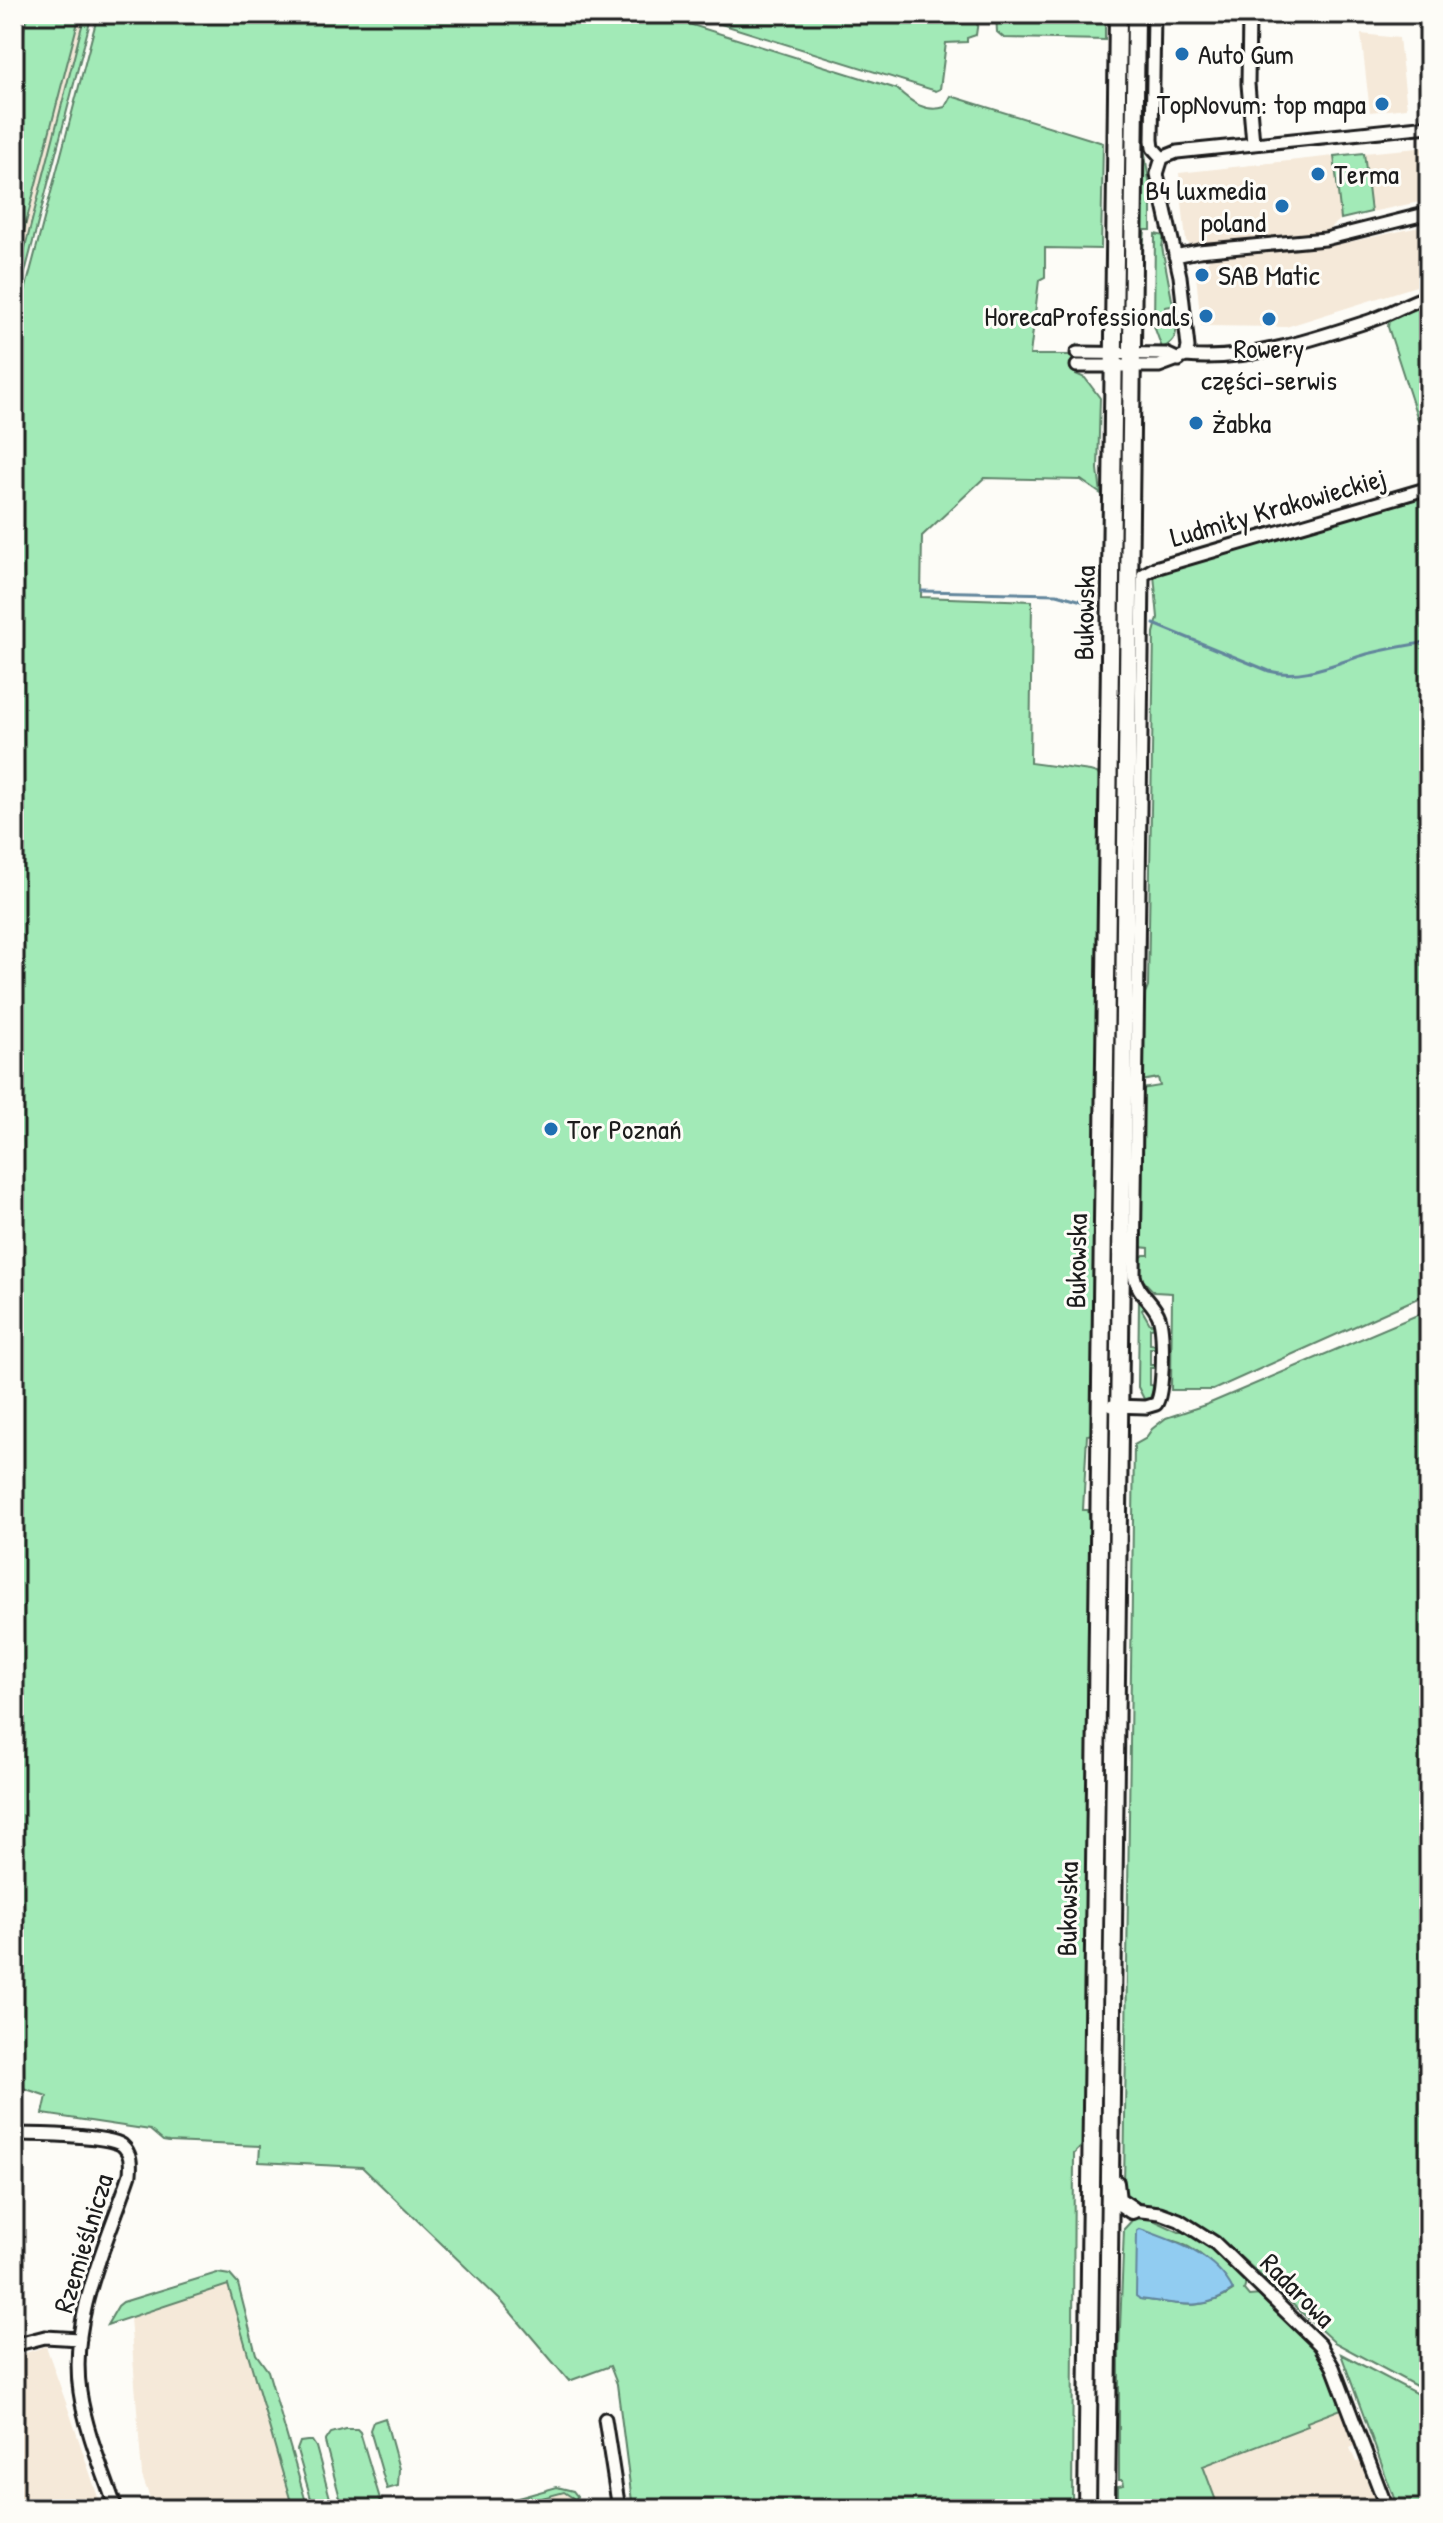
<svg xmlns="http://www.w3.org/2000/svg" width="1443" height="2523" viewBox="0 0 1443 2523" font-family="'Patrick Hand',sans-serif">
  <rect width="100%" height="100%" fill="#fdfcf7"/>
  <filter id="ink" filterUnits="userSpaceOnUse"><feTurbulence type="fractalNoise" baseFrequency=".0125" numOctaves="2"/><feDisplacementMap in="SourceGraphic" scale="16" xChannelSelector="R" yChannelSelector="G"/><feConvolveMatrix kernelMatrix="1 2 1 2 8 2 1 2 1" color-interpolation-filters="sRGB"/></filter>
  <g filter="url(#ink)">
    <path fill="#f5e9d9" d="M14,14H92L14,315Z
      M1361,34L1399,38L1407,108L1370,112Z
      M1429,147V200L1371,212L1364,153Z
      M1334,156L1341,219L1325,233L1193,247L1186,241L1179,173Z
      M1429,225V282L1286,327L1201,326L1195,264L1207,263L1212,255L1344,243Z
      M228,2285L293,2509H154L142,2476L130,2318Z
      M46,2346L70,2414L102,2509H14V2357Z
      M1340,2405L1356,2445L1350,2448L1356,2462L1362,2461L1380,2509H1209L1192,2461Z
      M564,2492L587,2509H501Z"/>
    <path fill="#a2eab7" stroke="#5f836a" stroke-width="2" fill-rule="evenodd" d="M28,14H80L14,269V66Z
      M85,14H92L14,315V291Z
      M98,14H657L897,89C911,102 925,113 945,107L951,96L1103,143L1101,249L1045,248V277L1039,280L1030,355H1070L1077,346L1076,374L1085,378L1100,398L1098,469L1101,494L1081,480L984,478L922,536L921,597L1032,601L1030,763L1090,771L1097,773L1101,779L1093,1434L1087,1435L1083,1510H1088L1092,1530L1084,2140L1082,2146L1074,2154L1072,2509H633L617,2384L610,2366L569,2381L502,2302L362,2167L259,2162L260,2146L169,2142L163,2141L150,2130L43,2114L47,2096L14,2085V333Z
      M689,14H979L976,35L967,38V42L946,43L940,89L936,91Z
      M996,14H1105V40L1004,38L997,32Z
      M1144,14H1146L1145,38L1149,42L1145,48V83L1148,87L1144,148L1151,194V230H1145L1142,259Z
      M1364,153L1371,212L1341,219L1334,156Z
      M1155,234L1164,236L1162,247L1172,300L1177,305L1165,307L1166,314L1176,313C1177,329 1179,341 1162,348L1154,326Z
      M1429,303V454L1388,327L1389,320L1403,310Z
      M1429,495V1293L1213,1390H1171L1172,1293L1154,1292L1139,1276V1259L1144,1255H1149V1248L1139,1247L1141,1089L1160,1086L1158,1078L1141,1081L1144,997L1148,987L1154,633L1158,618L1154,575Z
      M1121,522L1122,548L1118,748H1116L1118,523Z
      M1116,788L1119,789L1113,1268H1110Z
      M1139,1299L1146,1305L1142,1310L1150,1324L1157,1323V1327L1150,1328V1344L1157,1345V1348H1150V1365H1157V1368H1150V1385L1156,1386V1390H1153L1150,1398L1144,1399L1138,1387Z
      M1429,1310V2393L1334,2342L1222,2240C1193,2219 1166,2207 1131,2201L1124,2191L1134,1445L1145,1439L1152,1429L1166,1418L1208,1404Z
      M1106,1440H1111L1100,2139H1098Z
      M1124,1440L1128,1445L1121,2032L1118,2002Z
      M1098,2182L1101,2183L1099,2509H1094Z
      M1136,2216L1149,2218L1179,2232H1190L1212,2247L1247,2280L1244,2290L1249,2296L1261,2295L1314,2348L1326,2368L1344,2408L1307,2422L1308,2426L1203,2466L1219,2509H1118V2486L1124,2485L1123,2480H1119V2353L1124,2229ZM1171,2240C1195,2246 1222,2269 1233,2291C1202,2313 1176,2303 1140,2299Z
      M217,2273L230,2275L238,2284L256,2354L268,2371L308,2509H293L228,2285L107,2325L118,2306L123,2302Z
      M1341,2354L1429,2400V2509H1398Z
      M385,2418L399,2469L398,2486L387,2489L370,2430L373,2422Z
      M346,2429H357L360,2432L383,2509H343L325,2442L331,2433Z
      M307,2441H312L316,2447L333,2509H314L297,2450L300,2442Z
      M557,2487L573,2491L577,2496L576,2500L564,2492L501,2509H479Z"/>
    <path fill="#91ccf1" stroke="#62869c" stroke-width="2" d="M1140,2229C1175,2241 1216,2255 1233,2290C1202,2313 1176,2303 1140,2299L1136,2296L1137,2231Z"/>
    <g fill="none" stroke-linecap="round" stroke-linejoin="round">
      <path stroke="#62869c" stroke-width="3" d="M922,591L1057,594L1082,601
        M1154,624L1269,671C1302,680 1336,663 1367,654C1388,649 1408,645 1429,642"/>
      <g stroke="#1c1c1c" stroke-width="17">
        <path id="minor" d="M1154,14L1152,140L1153,148L1162,158
          M1249,14L1248,84L1253,143
          M1162,158L1177,152L1429,126
          M1175,256L1199,251L1325,239L1429,213
          M1077,353L1166,354L1179,360
          M1186,356C1248,362 1314,339 1372,320C1392,313 1409,302 1429,296
          M1077,366H1159L1186,356L1188,347L1180,276L1157,174L1162,158
          M1112,1406L1146,1407L1156,1404C1164,1393 1164,1331 1159,1317C1153,1301 1137,1294 1134,1275L1143,575L1155,568L1429,488
          M14,2134C35,2134 107,2135 122,2145C131,2153 131,2163 130,2174C107,2243 69,2318 80,2392C86,2432 103,2471 116,2509
          M1132,2210L1160,2213L1179,2220L1215,2243L1320,2345L1333,2367L1387,2509
          M14,2345L45,2337L80,2339
          M605,2419L619,2509"/>
      </g>
      <g stroke="#1c1c1c" stroke-width="22">
        <path id="secondary" d="M1115,2183L1117,2200L1132,2210
          M1087,2509L1118,14
          M1106,2509L1136,14"/>
      </g>
      <use href="#minor" stroke="#fdfcf7" stroke-width="11"/>
      <use href="#secondary" stroke="#fdfcf7" stroke-width="16"/>
    </g>
  </g>
  <g fill="#1f6fb2" stroke="#fdfcf7" stroke-width="3">
    <circle cx="1182" cy="54" r="8"/>
    <circle cx="1382" cy="104" r="8"/>
    <circle cx="1318" cy="174" r="8"/>
    <circle cx="1282" cy="206" r="8"/>
    <circle cx="1202" cy="275" r="8"/>
    <circle cx="1206" cy="316" r="8"/>
    <circle cx="1269" cy="319" r="8"/>
    <circle cx="1196" cy="423" r="8"/>
    <circle cx="551" cy="1129" r="8"/>
  </g>
  <g text-anchor="middle" stroke-width="6" stroke-linejoin="round" paint-order="stroke">
    <g font-size="28" fill="#1c1c1c" stroke="#fdfcf7" text-anchor="start">
      <text x="1198" y="64">Auto Gum</text>
      <text x="1366" y="114" text-anchor="end">TopNovum: top mapa</text>
      <text x="1334" y="184">Terma</text>
      <text x="1266" y="200" text-anchor="end">B4 luxmedia<tspan x="1266" dy="32">poland</tspan></text>
      <text x="1218" y="285">SAB Matic</text>
      <text x="1190" y="326" text-anchor="end">HorecaProfessionals</text>
      <text x="1269" y="358" text-anchor="middle">Rowery<tspan x="1269" dy="32">części-serwis</tspan></text>
      <text x="1212" y="433">Żabka</text>
      <text x="567" y="1139">Tor Poznań</text>
    </g>
    <g font-size="28" fill="#1c1c1c" stroke="#fdfcf7">
      <text transform="translate(1278 507) rotate(-16)" y="10">Ludmiły Krakowieckiej</text>
      <text transform="translate(1084 613) rotate(-89)" y="10">Bukowska</text>
      <text transform="translate(1076 1261) rotate(-89)" y="10">Bukowska</text>
      <text transform="translate(1067 1909) rotate(-89)" y="10">Bukowska</text>
      <text transform="translate(83 2243) rotate(-73)" y="10">Rzemieślnicza</text>
      <text transform="translate(1298 2290) rotate(45)" y="10">Radarowa</text>
    </g>
  </g>
  <rect width="1443" height="2523" fill="none" stroke="#fdfcf7" stroke-width="48"/>
  <rect x="24" y="24" width="1395" height="2475" fill="none" stroke="#1c1c1c" stroke-width="3" filter="url(#ink)"/>
</svg>
